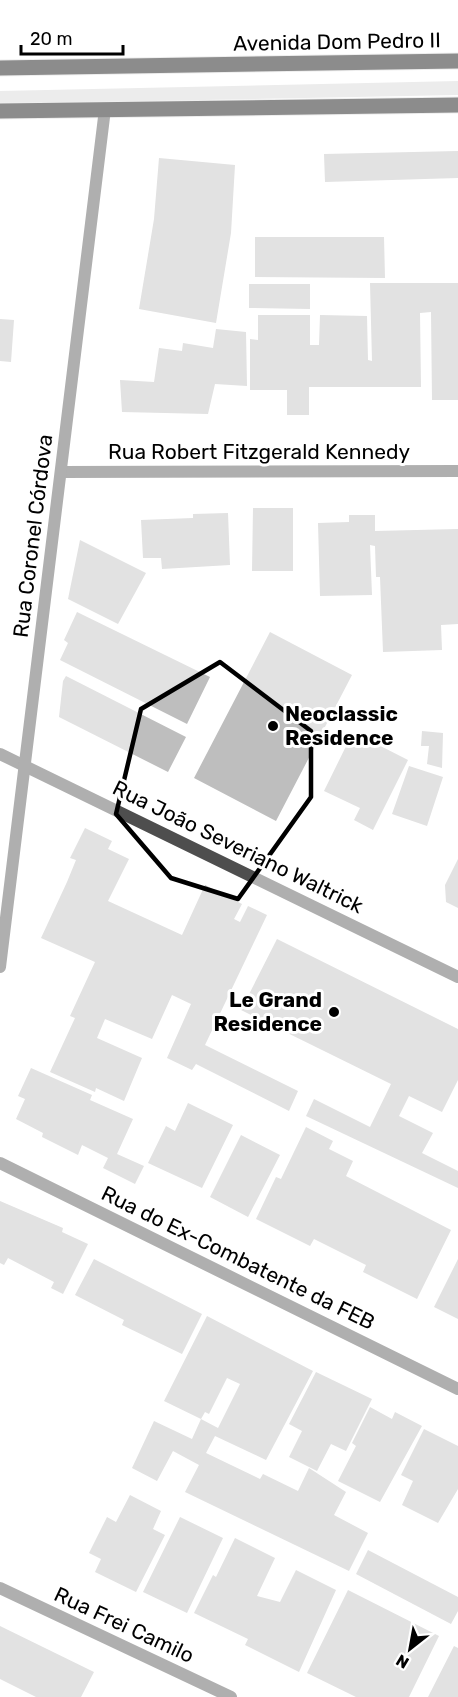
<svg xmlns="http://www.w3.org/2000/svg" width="458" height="1697" viewBox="0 0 458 1697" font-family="Rubik,sans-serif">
  <rect width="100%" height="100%" fill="#fff"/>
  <path fill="#d5d5d5" d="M458,81V95L0,104V91Z"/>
  <path fill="#bebebe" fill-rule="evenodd" d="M458,151V178L325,182L324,154Z
    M159,158L235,165L231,233L216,323L139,309L154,219Z
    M255,237H384L385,278L255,277Z
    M370,283H458V400H432L431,312L420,313L421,387H309V415H287V390H250V339L258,340V315H310V345H319L320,315L367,316L368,360L372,361Z
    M249,284H310V309L249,308Z
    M0,319L14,320L11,362L0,361Z
    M216,329L246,332L247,386L215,384L208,414L122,412L120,380L154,382L159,348L182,351L183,343L213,348Z
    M253,508H293V571H252Z
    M228,513L230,565L162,569L161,558H143L141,520L193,518V514Z
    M349,515H375V531L458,529V624L441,625L442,650L383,652L380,577H376L375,546L370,545L372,595L320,596L318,523L349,522Z
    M80,540L146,573L118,624L68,599Z
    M77,612L210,677L187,724L60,660L68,643L64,640Z
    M270,632L352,675L276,821L194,778Z
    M66,676L186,737L168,772L59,717L63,681Z
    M422,731L443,733L442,768L427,764L429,746H421Z
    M353,732L408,760L373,830L354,820L360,808L324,791Z
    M409,766L443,777L427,826L392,814Z
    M85,828L112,841L108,849L129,859L108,901L182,935L205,885L242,904L234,919L240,922L248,906L267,915L205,1045L298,1091L289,1111L196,1064L192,1070L167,1058L191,1004L172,995L152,1039L105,1019L97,1038L142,1058L124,1101L96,1088L95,1092L50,1072L75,1018L70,1016L95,962L41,938L67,882L76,860L70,858Z
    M458,859V908L446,902L445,885Z
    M277,939L458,1029V1080L442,1112L409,1096L399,1116L433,1133L422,1153L458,1171V1188L306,1116L314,1099L370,1127L391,1084L241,1010Z
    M31,1068L92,1095L90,1100L133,1119L117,1154L144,1166L135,1184L103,1168L108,1158L82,1145L78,1155L42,1137L43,1133L16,1119L25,1099L18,1096Z
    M188,1103L233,1125L202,1188L148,1163L166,1126L175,1131Z
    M306,1127L333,1141L329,1149L353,1161L346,1176L451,1230L417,1299L363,1272L366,1265L314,1239L310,1246L256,1219L276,1177L281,1179Z
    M241,1135L280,1155L248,1217L210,1197Z
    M0,1201L63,1228L62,1232L88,1244L63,1294L51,1288L54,1282L8,1258L4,1265L0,1263Z
    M94,1259L202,1314L182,1354L122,1325L124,1320L75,1295Z
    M458,1259V1319L434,1307Z
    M207,1316L313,1371L266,1460L215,1436L206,1453L260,1479L263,1474L298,1491L309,1468L346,1492L334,1515L368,1533L349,1571L185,1492L199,1465L173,1451L157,1481L132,1468L154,1421L192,1439L201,1419L164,1401ZM227,1378L240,1384L218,1428L201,1419L205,1412L209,1414Z
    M316,1372L372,1399L346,1451L331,1444L317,1471L289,1457L302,1431L289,1424Z
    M370,1407L392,1419L395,1412L422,1426L380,1502L338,1481L356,1446L352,1443Z
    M424,1429L458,1446V1489L438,1523L402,1505L413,1481L401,1475Z
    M130,1495L161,1511L153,1529L165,1535L136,1592L95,1572L101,1559L89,1553L107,1517L116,1522Z
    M180,1517L223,1538L187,1613L143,1592Z
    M235,1538L275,1558L257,1596L280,1602L296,1570L336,1590L299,1672L245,1645L248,1639L194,1613L213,1575L216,1577Z
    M368,1550L458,1597V1611L451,1624L356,1574Z
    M348,1590L439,1636L409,1697H356L307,1673Z
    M0,1626L94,1672L81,1697H36L0,1679Z
    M454,1646L458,1648V1697H428Z"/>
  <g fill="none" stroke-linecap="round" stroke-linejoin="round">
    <g stroke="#dbdbdb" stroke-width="17">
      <path id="primary" d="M0,68L458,61
        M0,111L458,105"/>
    </g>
    <path stroke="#4e4e4e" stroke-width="12" d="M61,472L458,471
      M0,754L458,977
      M0,1163L458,1389
      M0,1588L231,1697"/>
    <path stroke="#4e4e4e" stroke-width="12" d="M0,967L105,109"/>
    <use href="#primary" stroke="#000" stroke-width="15"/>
  </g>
  <path d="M0 0H458V1697H0ZM220,662L311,731V797L238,899L171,878L116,814L141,709Z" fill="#fff" fill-opacity=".55" fill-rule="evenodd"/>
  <path fill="none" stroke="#000" stroke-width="4.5" stroke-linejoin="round" d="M220,662L311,731V797L238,899L171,878L116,814L141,709Z"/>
  <g fill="#000" stroke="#fff" stroke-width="2">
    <circle cx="273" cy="726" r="6"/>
    <circle cx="334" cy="1012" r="6"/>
  </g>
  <g text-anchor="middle" stroke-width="6" stroke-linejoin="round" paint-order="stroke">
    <g font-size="21" fill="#000" stroke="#fff">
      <text transform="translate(337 42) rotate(-1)" y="7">Avenida Dom Pedro II</text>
      <text x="259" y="459">Rua Robert Fitzgerald Kennedy</text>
      <text transform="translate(33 536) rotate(-83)" y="7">Rua Coronel Córdova</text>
      <text transform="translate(238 847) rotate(26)" y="7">Rua João Severiano Waltrick</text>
      <text transform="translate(238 1258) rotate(26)" y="7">Rua do Ex-Combatente da FEB</text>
      <text transform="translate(124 1625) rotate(25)" y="7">Rua Frei Camilo</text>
    </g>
    <g font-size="21" font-weight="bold" fill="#000" stroke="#fff" text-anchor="start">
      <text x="285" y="721">Neoclassic<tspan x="285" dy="24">Residence</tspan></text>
      <text x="322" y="1007" text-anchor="end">Le Grand<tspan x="322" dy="24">Residence</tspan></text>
    </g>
  </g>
  <g transform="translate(410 1649) rotate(211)" stroke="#ffffff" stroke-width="4.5" paint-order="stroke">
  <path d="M0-4.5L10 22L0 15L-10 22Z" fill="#000000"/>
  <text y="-9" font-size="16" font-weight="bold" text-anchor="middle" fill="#000000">N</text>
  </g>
  <path d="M21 45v9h102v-9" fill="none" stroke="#000000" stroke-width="3"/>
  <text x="30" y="45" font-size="18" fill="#000000" stroke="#ffffff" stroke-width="4.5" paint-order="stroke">20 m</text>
</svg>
